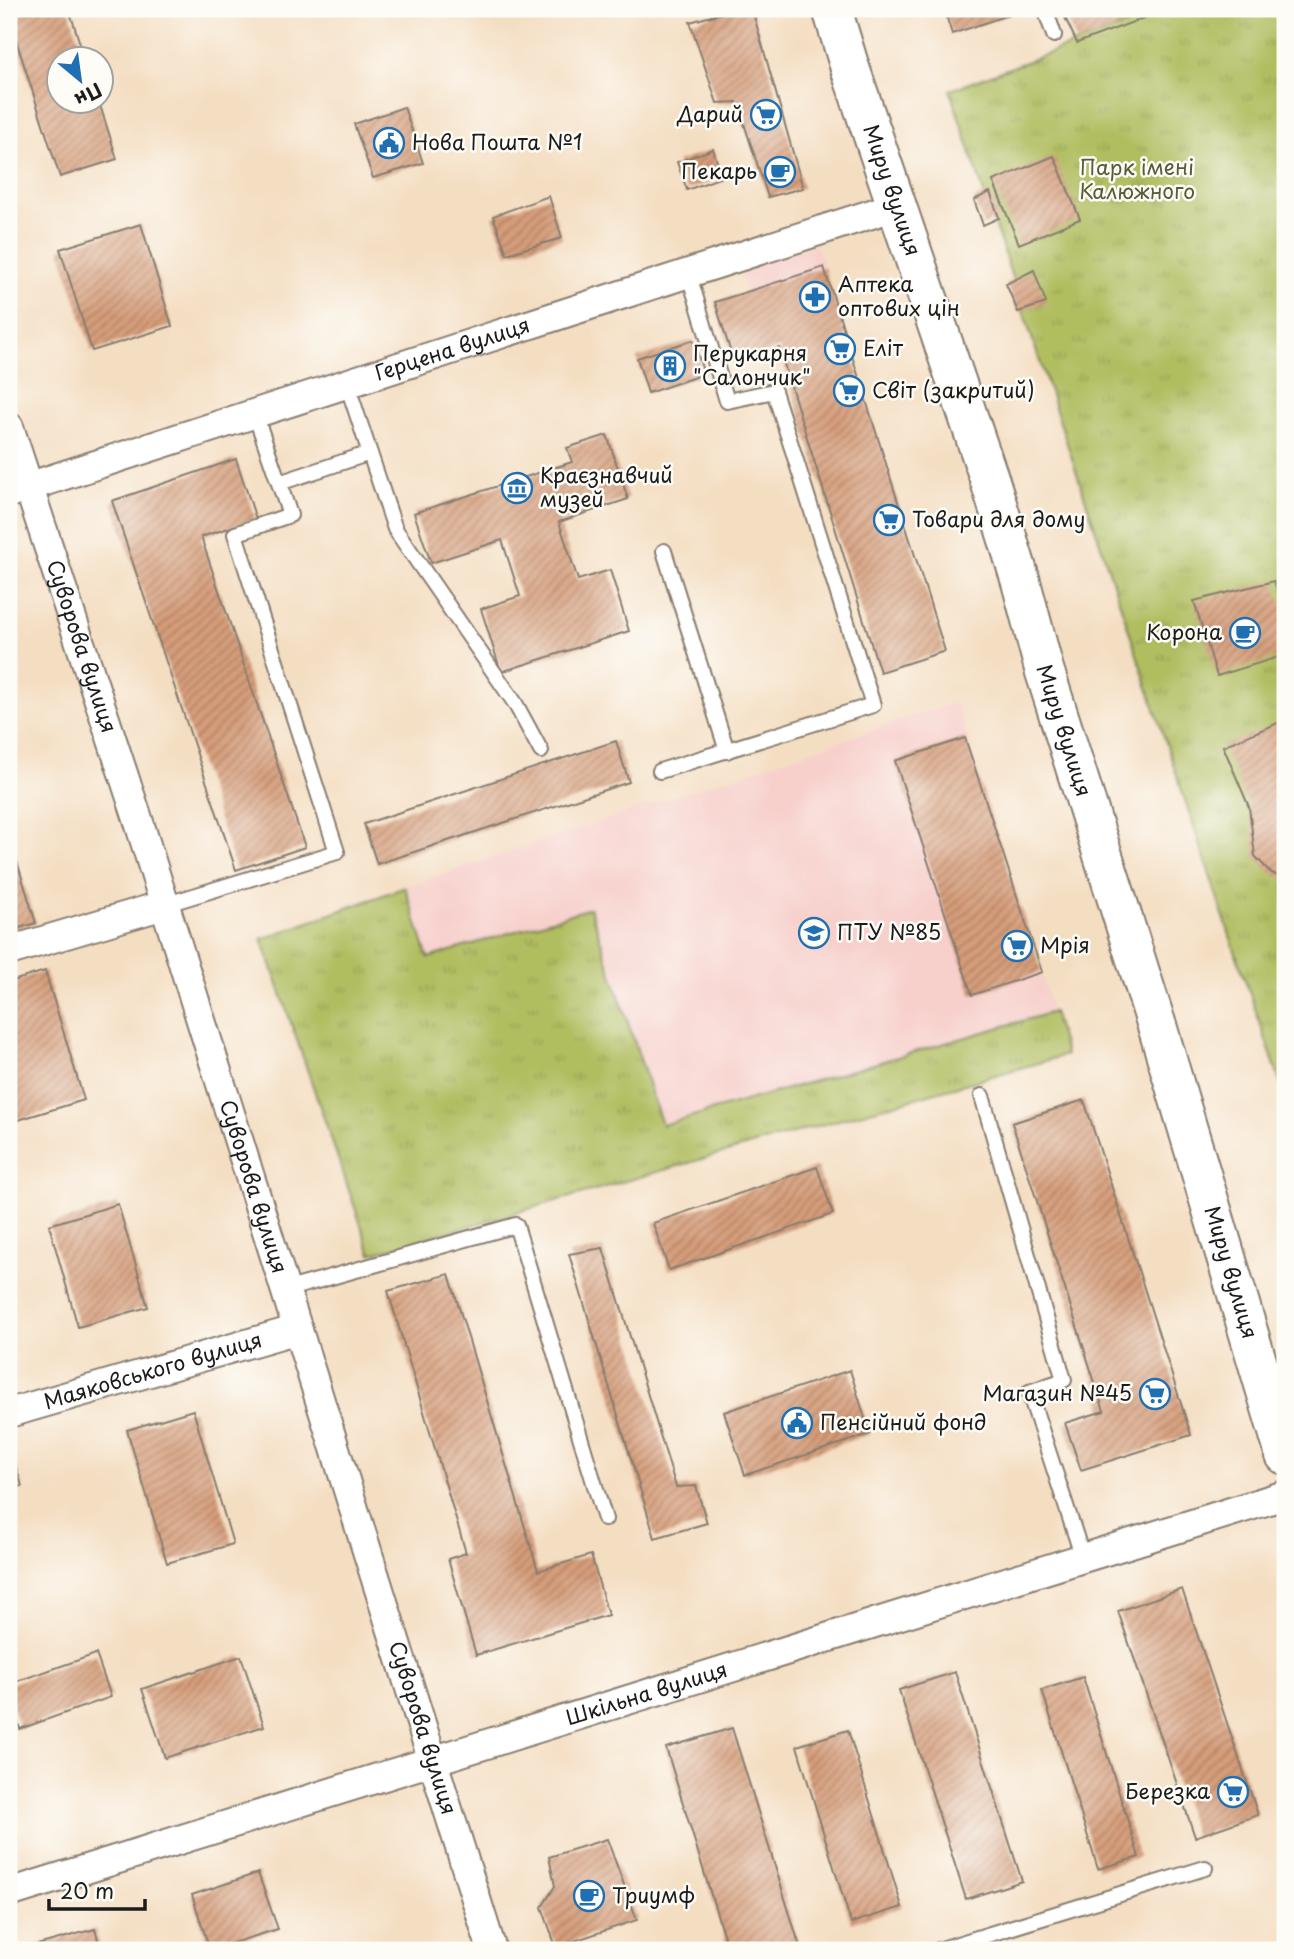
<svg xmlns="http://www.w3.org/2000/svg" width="1294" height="1959" viewBox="0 0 1294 1959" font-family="'Playpen Sans',sans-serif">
  <defs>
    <pattern id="park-tufts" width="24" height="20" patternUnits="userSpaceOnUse" patternTransform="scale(1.75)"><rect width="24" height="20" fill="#b0be61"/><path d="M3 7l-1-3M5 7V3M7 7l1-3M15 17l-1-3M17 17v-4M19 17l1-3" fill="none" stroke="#97a354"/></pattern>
    <pattern id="building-hatch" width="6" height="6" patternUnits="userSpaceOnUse" patternTransform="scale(1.75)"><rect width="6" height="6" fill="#d69d7a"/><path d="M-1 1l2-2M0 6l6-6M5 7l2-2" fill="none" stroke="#ad7f63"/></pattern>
  </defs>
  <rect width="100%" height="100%" fill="#fdfcf7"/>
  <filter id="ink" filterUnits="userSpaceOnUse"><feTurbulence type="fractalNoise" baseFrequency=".0143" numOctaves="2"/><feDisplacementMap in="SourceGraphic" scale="14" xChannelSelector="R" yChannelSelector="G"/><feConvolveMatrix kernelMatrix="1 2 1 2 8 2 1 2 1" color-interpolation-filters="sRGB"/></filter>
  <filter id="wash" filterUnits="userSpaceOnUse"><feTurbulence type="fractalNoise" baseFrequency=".00686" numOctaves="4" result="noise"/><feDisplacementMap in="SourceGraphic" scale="28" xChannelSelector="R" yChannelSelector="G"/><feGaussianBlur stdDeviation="1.57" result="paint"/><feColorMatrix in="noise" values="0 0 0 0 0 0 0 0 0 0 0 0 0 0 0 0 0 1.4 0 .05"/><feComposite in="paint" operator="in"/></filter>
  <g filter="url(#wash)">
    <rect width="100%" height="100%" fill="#f4dec2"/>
    <path fill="#f7d0cc" d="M816,245L824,267L746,293L740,270Z
      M956,702L1053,1012L661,1126L590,908L428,958L405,887Z"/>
    <path fill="url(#park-tufts)" stroke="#666d3e" stroke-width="2" d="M1169,9H1285V1095L1236,954L950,90Z
      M405,887L428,958L590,908L662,1125L1053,1012L1066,1055L371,1254L262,939Z"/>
    <g id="blocks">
      <path fill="url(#building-hatch)" d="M9,9H69L85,60H60V102H99L117,159L60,177L9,18Z
        M736,9H752L803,188L768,197L737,102L717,103L690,22Z
        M944,9H1009L1011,14L952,34Z
        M1061,9H1149L1152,15L1077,43Z
        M404,107L423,163L373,178L354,124Z
        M713,149L722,177L687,190L677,162Z
        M1054,156L1080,219L1019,244L993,181Z
        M990,192L999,218L983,225L974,200Z
        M549,196L562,238L507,254L493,216Z
        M141,224L172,326L92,351L60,249Z
        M824,267L945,651L880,672L779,348L734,363L715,302Z
        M1034,270L1046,303L1018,312L1006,284Z
        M693,340L704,374L648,393L637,358Z
        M607,435L628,499L559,522L578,580L610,570L629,631L501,672L481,609L520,596L502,540L431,563L414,513L572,462L567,448Z
        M236,459L256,519L201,537L305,847L236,870L112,501Z
        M1274,581L1285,612V655L1217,676L1194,601Z
        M1285,720V880L1270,872L1255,856L1249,807L1223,746Z
        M965,738L1042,972L972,995L895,761Z
        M616,741L629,782L377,864L364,824Z
        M9,836L36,923L9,931Z
        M45,971L84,1100L15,1121L9,1101V982Z
        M1084,1100L1191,1435L1081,1470L1065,1423L1104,1411L1012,1123Z
        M817,1167L833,1214L669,1270L653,1223Z
        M118,1204L148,1307L78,1327L49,1225Z
        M603,1248L676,1487L696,1486L707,1523L655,1538L569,1254Z
        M449,1274L538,1571L591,1555L608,1615L476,1655L448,1559L466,1553L388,1291Z
        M850,1370L870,1434L745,1475L724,1412Z
        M193,1410L233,1544L167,1563L127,1430Z
        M9,1446L22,1486L9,1490Z
        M1182,1589L1258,1815L1195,1837L1118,1611Z
        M96,1654L111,1697L20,1729L9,1698V1684Z
        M241,1656L264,1726L165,1758L142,1689Z
        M955,1672L1022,1881L966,1899L899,1690Z
        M1083,1677L1139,1857L1098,1869L1042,1690Z
        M732,1728L801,1950H728L666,1748Z
        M848,1730L902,1907L851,1923L797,1746Z
        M607,1839L637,1920L556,1947L542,1907L555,1886L549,1857Z
        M258,1873L278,1929L210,1950L192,1895Z
        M95,1929L101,1950H23V1949Z"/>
    </g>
  </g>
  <g filter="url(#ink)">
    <use href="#blocks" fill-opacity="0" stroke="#887d6f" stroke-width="2"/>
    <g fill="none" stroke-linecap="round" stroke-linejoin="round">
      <g stroke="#887d6f" stroke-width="18">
        <path id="lane" d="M1045,9L1054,35
          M347,384L395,529L515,703L541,751
          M279,483L370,453
          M664,551L727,751
          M660,771L873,705L774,391L727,401L688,272
          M164,905L337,852L235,534L290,515L255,414
          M982,1096L1064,1380L1029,1392L1083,1558
          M285,1290L516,1225L605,1519
          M938,1950L1205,1868"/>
      </g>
      <g stroke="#887d6f" stroke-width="32">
        <g id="street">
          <path id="s1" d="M9,427L137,816L492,1950"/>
          <path id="s2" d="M9,493L896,206"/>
          <path d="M9,951L164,905"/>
          <path id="s3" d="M9,1413L298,1329"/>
          <path id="s4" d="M9,1893L1285,1495"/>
        </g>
      </g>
      <g stroke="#887d6f" stroke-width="42">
        <g id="secondary">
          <path id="s5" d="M832,9L850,68L990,481L1021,582L1044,669L1158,1029L1285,1455"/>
        </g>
      </g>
      <use href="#lane" stroke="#fff" stroke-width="14"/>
      <use href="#street" stroke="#fff" stroke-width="28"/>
      <use href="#secondary" stroke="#fff" stroke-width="38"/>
    </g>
  </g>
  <defs>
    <g id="supermarket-ring" transform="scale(1.575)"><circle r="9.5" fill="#fdfcf7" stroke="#1f6fb2" stroke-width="1.5"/><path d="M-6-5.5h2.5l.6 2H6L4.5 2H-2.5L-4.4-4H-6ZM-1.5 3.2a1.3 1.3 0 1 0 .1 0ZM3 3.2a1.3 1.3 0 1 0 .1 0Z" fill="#1f6fb2"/></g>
    <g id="civic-ring" transform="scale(1.575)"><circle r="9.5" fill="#fdfcf7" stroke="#1f6fb2" stroke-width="1.5"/><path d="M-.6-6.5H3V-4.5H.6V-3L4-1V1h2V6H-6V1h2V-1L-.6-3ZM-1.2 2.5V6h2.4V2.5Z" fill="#1f6fb2"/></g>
    <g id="cafe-ring" transform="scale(1.575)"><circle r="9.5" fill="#fdfcf7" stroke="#1f6fb2" stroke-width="1.5"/><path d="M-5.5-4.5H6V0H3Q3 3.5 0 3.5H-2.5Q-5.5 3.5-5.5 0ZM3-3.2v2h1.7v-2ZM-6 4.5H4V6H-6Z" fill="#1f6fb2"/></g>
    <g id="pharmacy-ring" transform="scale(1.575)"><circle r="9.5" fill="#fdfcf7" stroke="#1f6fb2" stroke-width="1.5"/><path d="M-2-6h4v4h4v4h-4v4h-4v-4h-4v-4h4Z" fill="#1f6fb2"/></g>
    <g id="building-ring" transform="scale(1.575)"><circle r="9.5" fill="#fdfcf7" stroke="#1f6fb2" stroke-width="1.5"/><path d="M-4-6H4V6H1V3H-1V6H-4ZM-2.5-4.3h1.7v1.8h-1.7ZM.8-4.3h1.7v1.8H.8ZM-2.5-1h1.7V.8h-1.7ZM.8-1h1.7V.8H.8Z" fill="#1f6fb2"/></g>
    <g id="museum-ring" transform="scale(1.575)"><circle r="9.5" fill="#fdfcf7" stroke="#1f6fb2" stroke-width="1.5"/><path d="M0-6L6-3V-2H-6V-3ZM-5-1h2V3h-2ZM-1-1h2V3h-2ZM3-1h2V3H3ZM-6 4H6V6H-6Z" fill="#1f6fb2"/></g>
    <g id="university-ring" transform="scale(1.575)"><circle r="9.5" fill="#fdfcf7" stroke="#1f6fb2" stroke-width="1.5"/><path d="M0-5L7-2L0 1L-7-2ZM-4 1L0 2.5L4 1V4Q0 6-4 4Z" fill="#1f6fb2"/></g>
  </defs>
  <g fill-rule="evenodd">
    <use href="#supermarket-ring" x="766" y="115"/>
    <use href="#civic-ring" x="389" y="143"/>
    <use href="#cafe-ring" x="780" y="172"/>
    <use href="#pharmacy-ring" x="815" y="297"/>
    <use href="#supermarket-ring" x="840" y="349"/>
    <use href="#building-ring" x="670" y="366"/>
    <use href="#supermarket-ring" x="849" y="391"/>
    <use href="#museum-ring" x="517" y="488"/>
    <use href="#supermarket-ring" x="889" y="520"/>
    <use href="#cafe-ring" x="1245" y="633"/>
    <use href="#university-ring" x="814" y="933"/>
    <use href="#supermarket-ring" x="1017" y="946"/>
    <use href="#supermarket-ring" x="1155" y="1394"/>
    <use href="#civic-ring" x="797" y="1423"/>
    <use href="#supermarket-ring" x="1233" y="1792"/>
    <use href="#cafe-ring" x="589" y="1896"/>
  </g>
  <g text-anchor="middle" stroke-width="5" stroke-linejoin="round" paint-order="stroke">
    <g font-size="21" fill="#1c1c1c" stroke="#fdfcf7" text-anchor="start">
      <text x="743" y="122" text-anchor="end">Дарий</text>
      <text x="412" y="150">Нова Пошта №1</text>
      <text x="757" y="179" text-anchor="end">Пекарь</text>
      <text x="838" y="292">Аптека<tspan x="838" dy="24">оптових цін</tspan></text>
      <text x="863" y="356">Еліт</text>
      <text x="693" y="361">Перукарня<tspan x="693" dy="24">"Салончик"</tspan></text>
      <text x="872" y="398">Світ (закритий)</text>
      <text x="540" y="483">Краєзнавчий<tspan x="540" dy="24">музей</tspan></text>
      <text x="912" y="527">Товари для дому</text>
      <text x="1222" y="640" text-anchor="end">Корона</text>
      <text x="837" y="940">ПТУ №85</text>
      <text x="1040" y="953">Мрія</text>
      <text x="1132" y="1401" text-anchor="end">Магазин №45</text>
      <text x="820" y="1430">Пенсійний фонд</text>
      <text x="1210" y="1799" text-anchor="end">Березка</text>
      <text x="612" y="1903">Триумф</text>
    </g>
    <g font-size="21" fill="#575d38" stroke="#fdfcf7">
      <text x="1137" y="175">Парк імені<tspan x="1137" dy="24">Калюжного</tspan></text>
    </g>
    <g font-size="21" fill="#1c1c1c" stroke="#fdfcf7">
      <text dy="7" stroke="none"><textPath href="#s5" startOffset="191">Миру вулиця</textPath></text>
      <text dy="7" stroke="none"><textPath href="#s2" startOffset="466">Герцена вулиця</textPath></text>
      <text dy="7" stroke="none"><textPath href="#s1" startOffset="231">Суворова вулиця</textPath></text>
      <text dy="7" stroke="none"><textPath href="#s5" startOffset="758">Миру вулиця</textPath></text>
      <text dy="7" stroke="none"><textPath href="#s1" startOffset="798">Суворова вулиця</textPath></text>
      <text dy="7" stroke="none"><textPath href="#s5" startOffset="1325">Миру вулиця</textPath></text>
      <text dy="7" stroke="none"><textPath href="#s3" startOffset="150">Маяковського вулиця</textPath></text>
      <text dy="7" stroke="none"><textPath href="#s4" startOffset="668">Шкільна вулиця</textPath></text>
      <text dy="7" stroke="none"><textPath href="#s1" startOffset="1365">Суворова вулиця</textPath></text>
    </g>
  </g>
  <rect width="1294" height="1959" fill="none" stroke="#fdfcf7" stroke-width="35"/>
  <g transform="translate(80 80) rotate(151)"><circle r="33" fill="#fdfcf7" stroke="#a3a29f" stroke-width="2"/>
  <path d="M0-5L12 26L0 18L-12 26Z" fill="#1f6fb2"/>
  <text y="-10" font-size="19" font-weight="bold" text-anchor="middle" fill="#1c1c1c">Пн</text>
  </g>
  <path d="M49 1899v10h96v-10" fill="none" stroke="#1c1c1c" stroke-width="3.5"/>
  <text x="60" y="1899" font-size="21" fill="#1c1c1c" stroke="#fdfcf7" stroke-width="5" paint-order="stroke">20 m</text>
</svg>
